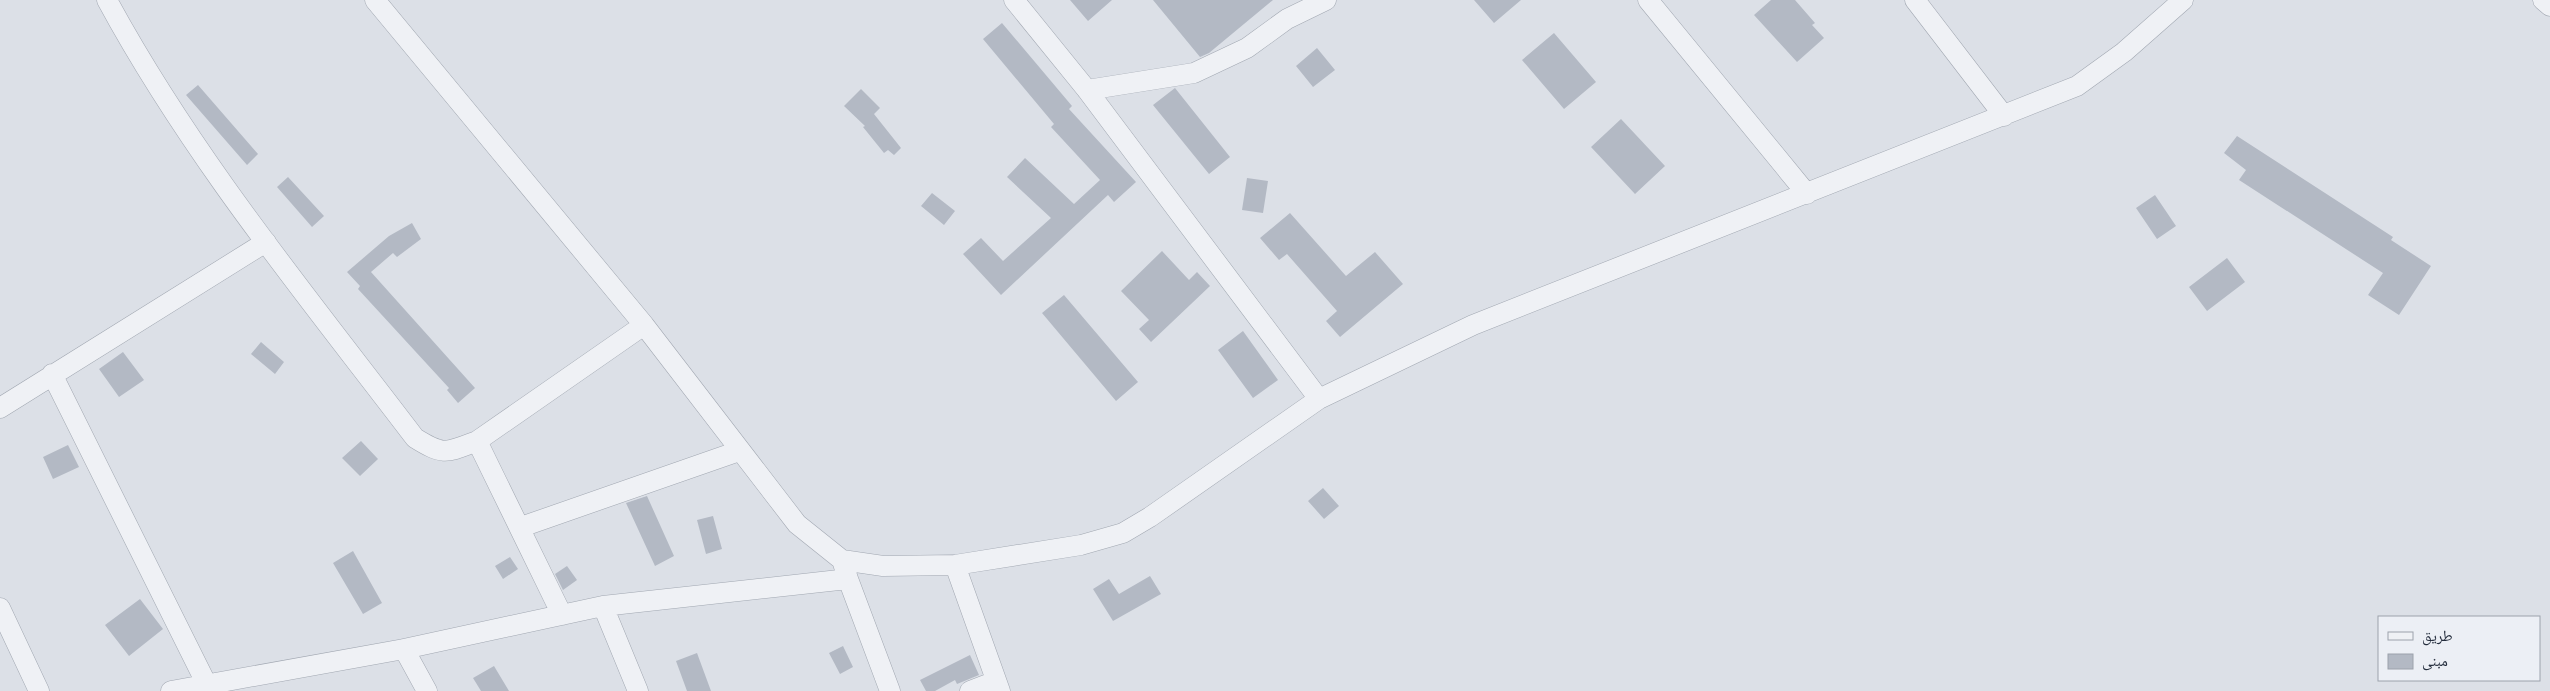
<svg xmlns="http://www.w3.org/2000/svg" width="2550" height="691" viewBox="0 0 2550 691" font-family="Roboto,'Noto Naskh Arabic',sans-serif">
  <rect width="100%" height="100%" fill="#dce0e7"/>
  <path fill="#b3b9c4" d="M1070,0H1112L1088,21Z
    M1153,0H1273L1209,53L1200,57Z
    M1474,0H1521L1494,23Z
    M1771,0H1795L1815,23L1812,25L1824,38L1797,62L1754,15Z
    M1002,23L1072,106L1069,109L1136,182L1114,202L1108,195L1001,295L963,254L981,238L1003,261L1051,218L1007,177L1025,158L1074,204L1100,180L1051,127L1054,124L983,39Z
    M1554,33L1596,82L1564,109L1522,60Z
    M1317,48L1335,70L1313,87L1296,66Z
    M198,85L258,154L247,165L186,95Z
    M1175,88L1230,157L1209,174L1153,105Z
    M861,89L880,108L874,114L901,148L894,155L888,150L884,153L863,127L865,126L844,106Z
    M1621,119L1665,166L1635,194L1591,147Z
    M2237,136L2393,237L2391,240L2431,266L2399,315L2368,295L2383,273L2239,180L2246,170L2224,153Z
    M288,177L324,216L312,227L277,187Z
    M1247,178L1268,181L1263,213L1242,210Z
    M932,193L955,211L944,225L921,206Z
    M2155,195L2176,226L2157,239L2136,208Z
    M1290,213L1346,276L1375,252L1403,284L1340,337L1326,321L1337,311L1287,254L1279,260L1260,238Z
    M412,223L421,239L397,257L393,253L371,272L475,388L458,403L447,390L449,388L358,289L360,286L347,272L389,236Z
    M1162,251L1189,280L1197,272L1210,286L1151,342L1139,329L1149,320L1121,291Z
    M2227,258L2245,282L2207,311L2189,287Z
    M1064,295L1138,382L1116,401L1042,313Z
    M1243,331L1278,380L1253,398L1218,350Z
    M261,342L284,362L275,374L251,354Z
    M123,352L144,380L119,397L99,369Z
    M361,441L378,459L360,476L342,458Z
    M68,445L79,467L53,479L43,457Z
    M1323,488L1339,506L1324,519L1308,501Z
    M647,496L674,556L655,566L626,503Z
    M713,516L722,549L706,554L697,520Z
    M353,551L382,603L363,614L333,563Z
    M510,557L518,569L503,579L495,566Z
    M567,566L577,580L563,590L555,574Z
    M1150,576L1161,594L1113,621L1093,589L1109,579L1119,594Z
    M140,599L163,629L129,656L105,625Z
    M843,646L853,667L840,674L829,653Z
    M697,653L711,691H687L676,661Z
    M970,655L979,675L957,684L955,680L935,691H926L920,680Z
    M494,666L509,691H481L473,678Z"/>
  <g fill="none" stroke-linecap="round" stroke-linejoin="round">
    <g stroke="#a1a7b1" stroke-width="21">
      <path id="minor" d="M107,0C192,157 307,296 415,438C444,456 446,453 477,441L644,325
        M375,0L644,325L797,524L842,560L883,566L955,565L1081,545L1123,533L1150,517L1319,399L1473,325L2077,86L2124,52L2183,0
        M1014,0L1087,90L1319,399
        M1648,0L1807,194
        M1915,0L2004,116
        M2543,0L2550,6
        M1087,90L1194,73L1247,48L1287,19L1326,0
        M52,374L210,691
        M0,408L266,242
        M477,441L562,615
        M521,527L739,451
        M955,565L1000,691
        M848,579L890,691
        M603,606L638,691
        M0,608L39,691
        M404,649L427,691
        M171,691L404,649L603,606L848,579L842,560
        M970,691L996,681"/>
    </g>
    <use href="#minor" stroke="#eff1f5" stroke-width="20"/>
  </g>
  <rect x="2378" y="616" width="162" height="65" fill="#eceff5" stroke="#9ca2ac"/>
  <rect x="2388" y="632" width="25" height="8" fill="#eff1f5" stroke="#9ca2ac"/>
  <text x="2422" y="641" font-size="15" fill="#252e3e">طريق</text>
  <rect x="2388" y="654" width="25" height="15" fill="#b3b9c4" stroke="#9ca2ac"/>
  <text x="2422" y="666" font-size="15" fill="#252e3e">مبنى</text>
</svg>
